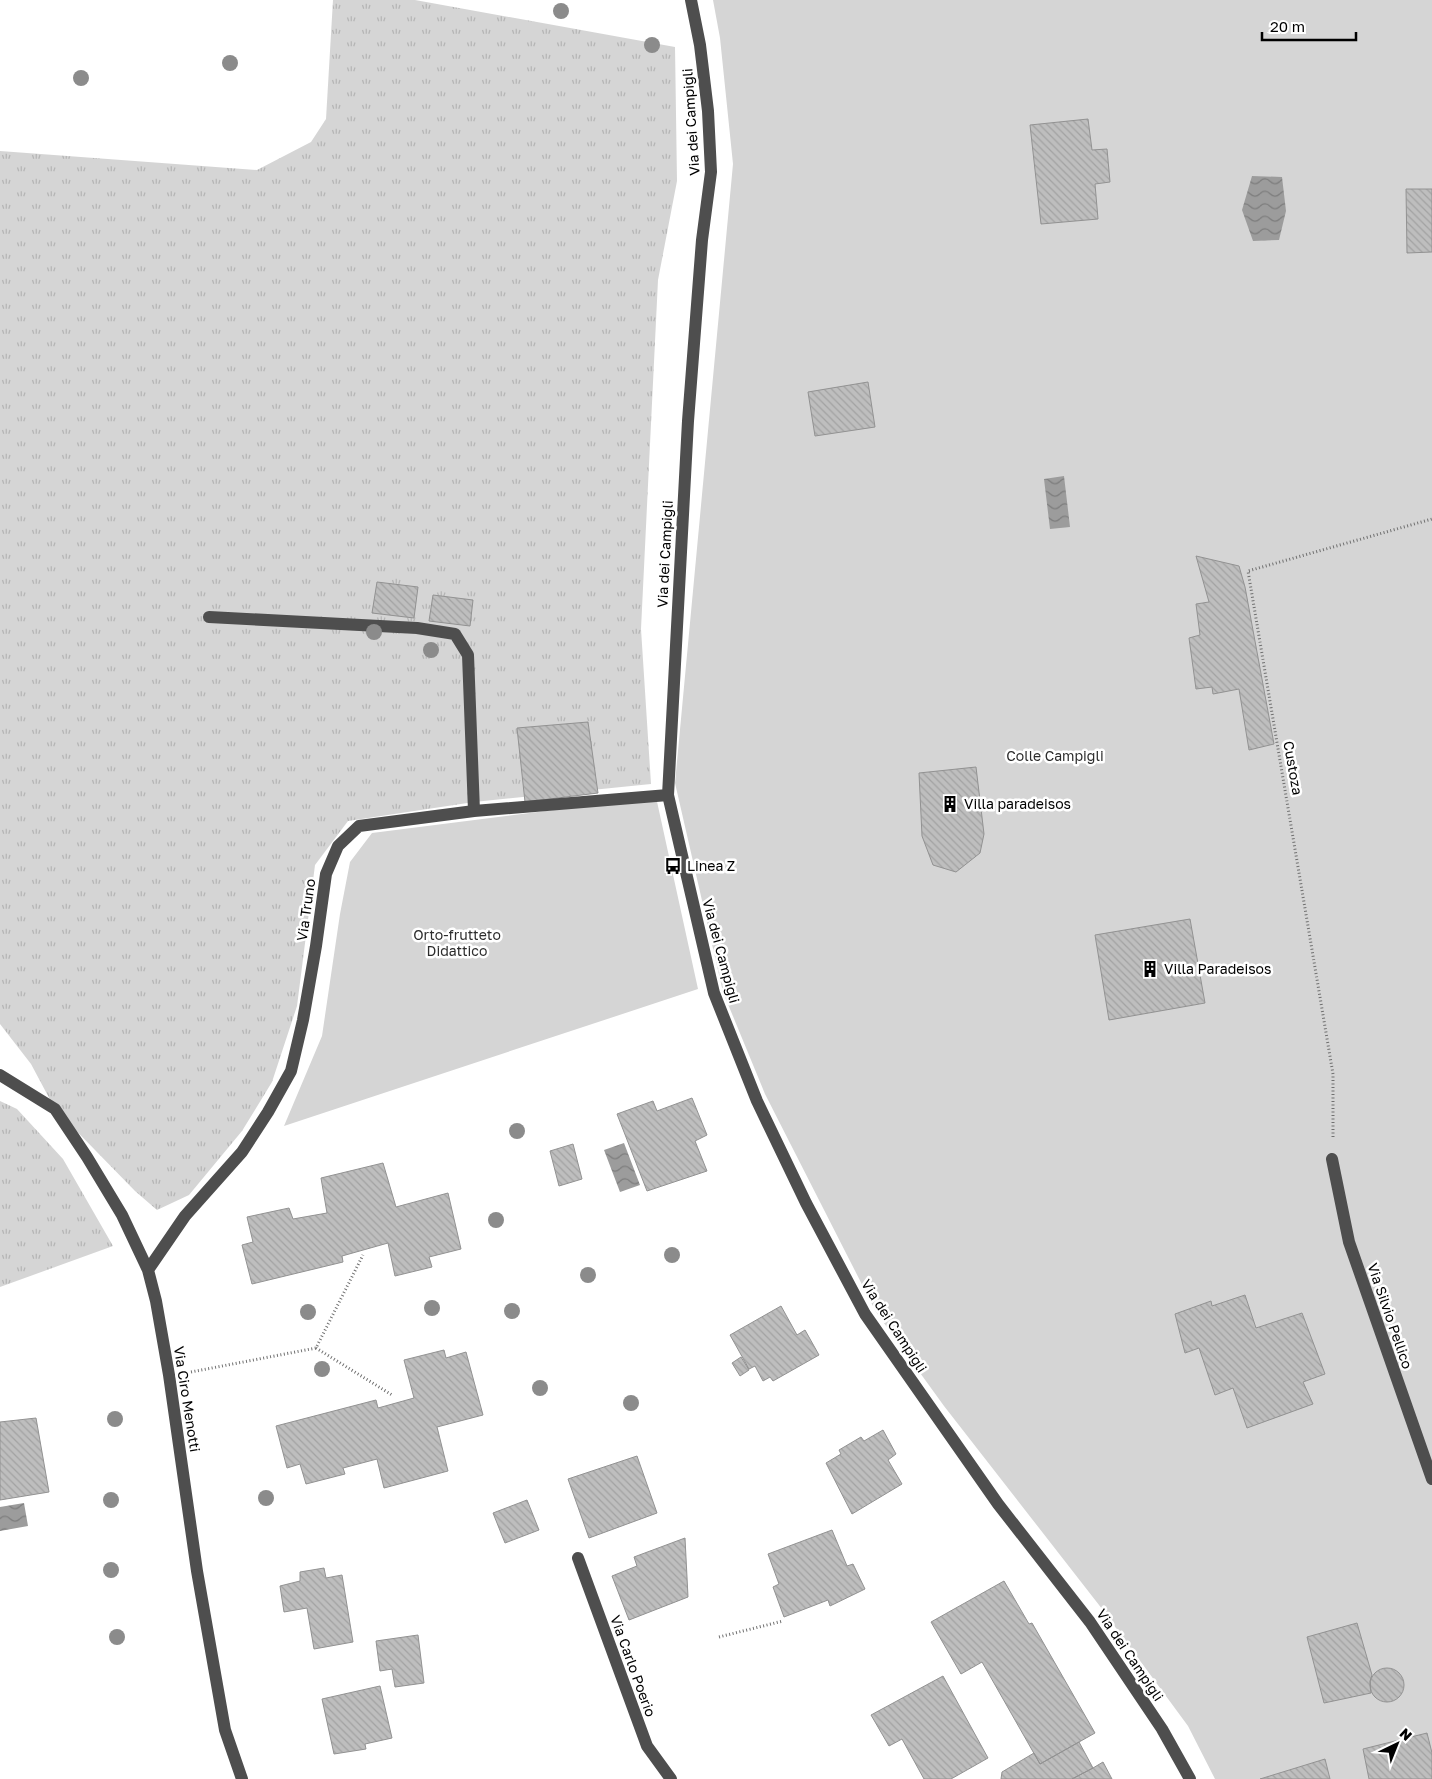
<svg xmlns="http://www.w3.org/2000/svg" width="1432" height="1779" viewBox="0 0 1432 1779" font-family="'Golos Text',sans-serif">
  <defs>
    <pattern id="grass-tufts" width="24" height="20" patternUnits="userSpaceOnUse" patternTransform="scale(1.25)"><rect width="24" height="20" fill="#d5d5d5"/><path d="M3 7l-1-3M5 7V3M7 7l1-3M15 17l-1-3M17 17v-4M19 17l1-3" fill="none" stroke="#b5b5b5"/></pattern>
    <pattern id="water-waves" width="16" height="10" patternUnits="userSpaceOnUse" patternTransform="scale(1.25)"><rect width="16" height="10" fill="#9c9c9c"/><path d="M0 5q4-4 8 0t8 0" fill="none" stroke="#7d7d7d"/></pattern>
    <pattern id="building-back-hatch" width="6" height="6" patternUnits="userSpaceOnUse" patternTransform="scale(1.25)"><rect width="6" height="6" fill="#bebebe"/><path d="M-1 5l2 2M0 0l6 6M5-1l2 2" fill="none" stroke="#a2a2a2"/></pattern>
  </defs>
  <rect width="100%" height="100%" fill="#fff"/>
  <path fill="url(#grass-tufts)" d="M333,0H415L675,47L677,181L658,280L641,629L651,784L474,802L348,821L315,865L297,1006L272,1082L242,1131L189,1195L157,1210L135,1191L55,1109L31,1064L0,1024V151L257,170L311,142L326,119Z
    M0,1101L17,1109L63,1159L113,1246L0,1287Z"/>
  <path fill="#d5d5d5" d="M713,0H1432V1779H1215L1188,1726L1099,1605L944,1406L876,1312L765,1094L723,992L675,783L733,164L720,38Z
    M656,797L698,989L284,1126L322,1036L340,914L350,862L372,833Z"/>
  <path fill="url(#water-waves)" d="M1252,176L1282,177L1286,211L1279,240L1253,241L1242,210Z
    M1064,476L1070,527L1050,529L1044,479Z
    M624,1143L640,1185L620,1192L604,1150Z
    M24,1503L28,1526L0,1531V1507Z"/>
  <path fill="url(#building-back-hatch)" stroke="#929292" d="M1088,119L1092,150L1107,149L1110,182L1095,184L1098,219L1041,224L1030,125Z
    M1406,189H1432V252L1407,253Z
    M868,382L875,427L815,436L808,392Z
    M1196,556L1239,566L1245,587L1274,744L1249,750L1239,689L1213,694L1212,687L1196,689L1189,638L1200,635L1196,604L1209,602Z
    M377,582L418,587L414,618L372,613Z
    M433,595L473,600L470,626L429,621Z
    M588,722L598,793L525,802L517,728Z
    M976,767L984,834L980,853L956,872L933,865L922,836L919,773Z
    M1190,919L1205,1003L1109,1020L1095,935Z
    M692,1098L707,1135L695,1141L707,1171L647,1191L617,1114L653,1101L657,1111Z
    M573,1144L582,1179L559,1186L550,1151Z
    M383,1163L396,1207L448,1193L461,1249L429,1257L432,1267L395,1276L388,1243L342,1256L343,1262L252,1284L242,1245L253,1242L247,1217L289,1208L293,1219L327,1213L321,1178Z
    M1245,1295L1256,1328L1302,1313L1325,1374L1303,1382L1313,1404L1247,1428L1233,1388L1215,1395L1199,1348L1185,1353L1175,1314L1211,1301L1212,1306Z
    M781,1306L797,1335L805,1330L819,1355L773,1381L770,1377L763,1381L755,1366L749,1369L730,1335Z
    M444,1350L446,1358L466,1352L483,1415L437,1427L448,1471L384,1488L377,1459L343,1468L345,1474L306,1484L300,1464L287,1468L276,1426L376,1400L378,1408L414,1398L404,1360Z
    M741,1357L749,1370L740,1376L732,1363Z
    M36,1418L49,1492L0,1500V1422Z
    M883,1430L896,1454L888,1460L902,1484L852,1514L826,1463L841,1454L839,1450L861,1437L864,1441Z
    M637,1456L657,1513L589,1538L568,1479Z
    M527,1500L539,1530L505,1543L493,1513Z
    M832,1530L847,1566L853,1564L865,1589L830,1606L828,1600L784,1617L773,1587L779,1584L768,1554Z
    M685,1538L688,1597L629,1620L612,1576L637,1566L634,1557Z
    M324,1568L326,1578L342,1575L353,1642L314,1649L307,1608L284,1612L280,1586L300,1581V1572Z
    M1004,1581L1029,1624L1032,1623L1095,1733L1040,1764L982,1662L961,1674L931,1622Z
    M1357,1623L1372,1675L1370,1681L1371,1693L1324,1703L1307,1637Z
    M418,1635L424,1683L395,1687L392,1669L380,1671L376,1641Z
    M1370 1685a17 17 0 1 1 34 0a17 17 0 1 1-34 0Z
    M943,1676L988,1758L951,1779H924L902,1739L889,1746L871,1715Z
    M380,1686L392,1738L365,1744L366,1749L334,1754L322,1699Z
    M1427,1733L1432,1753V1779H1369L1363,1749Z
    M1079,1742L1093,1768L1072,1779H1001L1002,1772L1034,1753L1040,1764Z
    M1325,1759L1330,1779H1260Z
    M1103,1762L1112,1779H1072L1093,1768Z"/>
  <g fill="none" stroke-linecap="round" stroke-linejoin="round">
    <path stroke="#707070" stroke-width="3" stroke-dasharray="1 2.5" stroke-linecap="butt" d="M1333,1137V1074L1248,571L1432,519
      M316,1348L392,1395
      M191,1372L316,1348L363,1255
      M719,1637L783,1621"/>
    <path stroke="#4e4e4e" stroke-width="12" d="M691,0L700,45L708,111L711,172L702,240L688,421L668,795L714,993L757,1101L806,1203L865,1314L998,1504L1090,1622L1162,1729L1190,1779
      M209,617L417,628L455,634L468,655L474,811
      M0,1075L55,1109L87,1157L122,1215L148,1270L156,1301L169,1375L197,1571L225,1730L242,1779
      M1332,1159L1349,1242L1432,1479
      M148,1270L185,1216L242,1152L268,1112L291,1071L303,1020L316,946L326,874L338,846L359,826L474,811L668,795
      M578,1558L647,1746L671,1779"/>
  </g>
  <g fill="#8b8b8b">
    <circle cx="561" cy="11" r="8"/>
    <circle cx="652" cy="45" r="8"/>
    <circle cx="230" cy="63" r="8"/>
    <circle cx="81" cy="78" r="8"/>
    <circle cx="374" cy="632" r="8"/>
    <circle cx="431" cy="650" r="8"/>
    <circle cx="517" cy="1131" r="8"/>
    <circle cx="496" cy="1220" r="8"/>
    <circle cx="672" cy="1255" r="8"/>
    <circle cx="588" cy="1275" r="8"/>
    <circle cx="432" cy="1308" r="8"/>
    <circle cx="512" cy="1311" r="8"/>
    <circle cx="308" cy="1312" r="8"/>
    <circle cx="322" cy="1369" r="8"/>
    <circle cx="540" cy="1388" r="8"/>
    <circle cx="631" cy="1403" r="8"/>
    <circle cx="115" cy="1419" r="8"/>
    <circle cx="266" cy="1498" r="8"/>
    <circle cx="111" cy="1500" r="8"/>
    <circle cx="111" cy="1570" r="8"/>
    <circle cx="117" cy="1637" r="8"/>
  </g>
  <defs>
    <g id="building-bare" transform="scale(1.35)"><path d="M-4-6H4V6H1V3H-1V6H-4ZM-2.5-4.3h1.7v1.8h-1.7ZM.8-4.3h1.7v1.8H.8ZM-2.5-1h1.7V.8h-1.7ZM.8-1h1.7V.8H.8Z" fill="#000" stroke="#fff" stroke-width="2.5" paint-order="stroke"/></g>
    <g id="bus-bare" transform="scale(1.35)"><path d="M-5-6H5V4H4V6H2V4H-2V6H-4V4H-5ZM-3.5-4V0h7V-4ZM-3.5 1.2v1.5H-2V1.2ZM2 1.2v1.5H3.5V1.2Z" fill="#000" stroke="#fff" stroke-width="2.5" paint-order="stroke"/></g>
  </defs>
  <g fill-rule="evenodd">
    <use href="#building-bare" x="950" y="804"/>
    <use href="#bus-bare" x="673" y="866"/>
    <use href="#building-bare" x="1150" y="969"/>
  </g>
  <g text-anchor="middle" stroke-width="5" stroke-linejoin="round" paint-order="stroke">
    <g font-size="14" fill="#000" stroke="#fff">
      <text transform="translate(691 122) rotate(-94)" y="5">Via dei Campigli</text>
      <text transform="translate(665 554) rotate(-87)" y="5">Via dei Campigli</text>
      <text transform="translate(1293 768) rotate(80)" y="5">Custoza</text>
      <text transform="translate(306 910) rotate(-82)" y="5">Via Truno</text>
      <text transform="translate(721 951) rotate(75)" y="5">Via dei Campigli</text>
      <text transform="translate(1390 1316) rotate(71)" y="5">Via Silvio Pellico</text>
      <text transform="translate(894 1326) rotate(57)" y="5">Via dei Campigli</text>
      <text transform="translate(187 1399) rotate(81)" y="5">Via Ciro Menotti</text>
      <text transform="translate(1130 1655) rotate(56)" y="5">Via dei Campigli</text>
      <text transform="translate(633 1666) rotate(70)" y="5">Via Carlo Poerio</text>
    </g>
    <g font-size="14" fill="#2c2c2c" stroke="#fff">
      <text x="1055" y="761">Colle Campigli</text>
      <text x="457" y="940">Orto-frutteto<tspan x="457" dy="16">Didattico</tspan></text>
    </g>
    <g font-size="14" fill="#000" stroke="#fff" text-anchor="start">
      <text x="964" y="809">Villa paradeisos</text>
      <text x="687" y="871">Linea Z</text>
      <text x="1164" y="974">Villa Paradeisos</text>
    </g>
  </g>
  <g transform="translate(1397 1744) rotate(43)" stroke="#ffffff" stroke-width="4" paint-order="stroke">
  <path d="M0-4L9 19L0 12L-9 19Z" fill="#000000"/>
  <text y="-8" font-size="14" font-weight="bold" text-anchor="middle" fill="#000000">N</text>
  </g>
  <path d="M1262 32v8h94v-8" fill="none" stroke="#000000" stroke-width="2.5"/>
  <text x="1270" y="32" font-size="15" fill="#000000" stroke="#ffffff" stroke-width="4" paint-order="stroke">20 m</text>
</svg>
